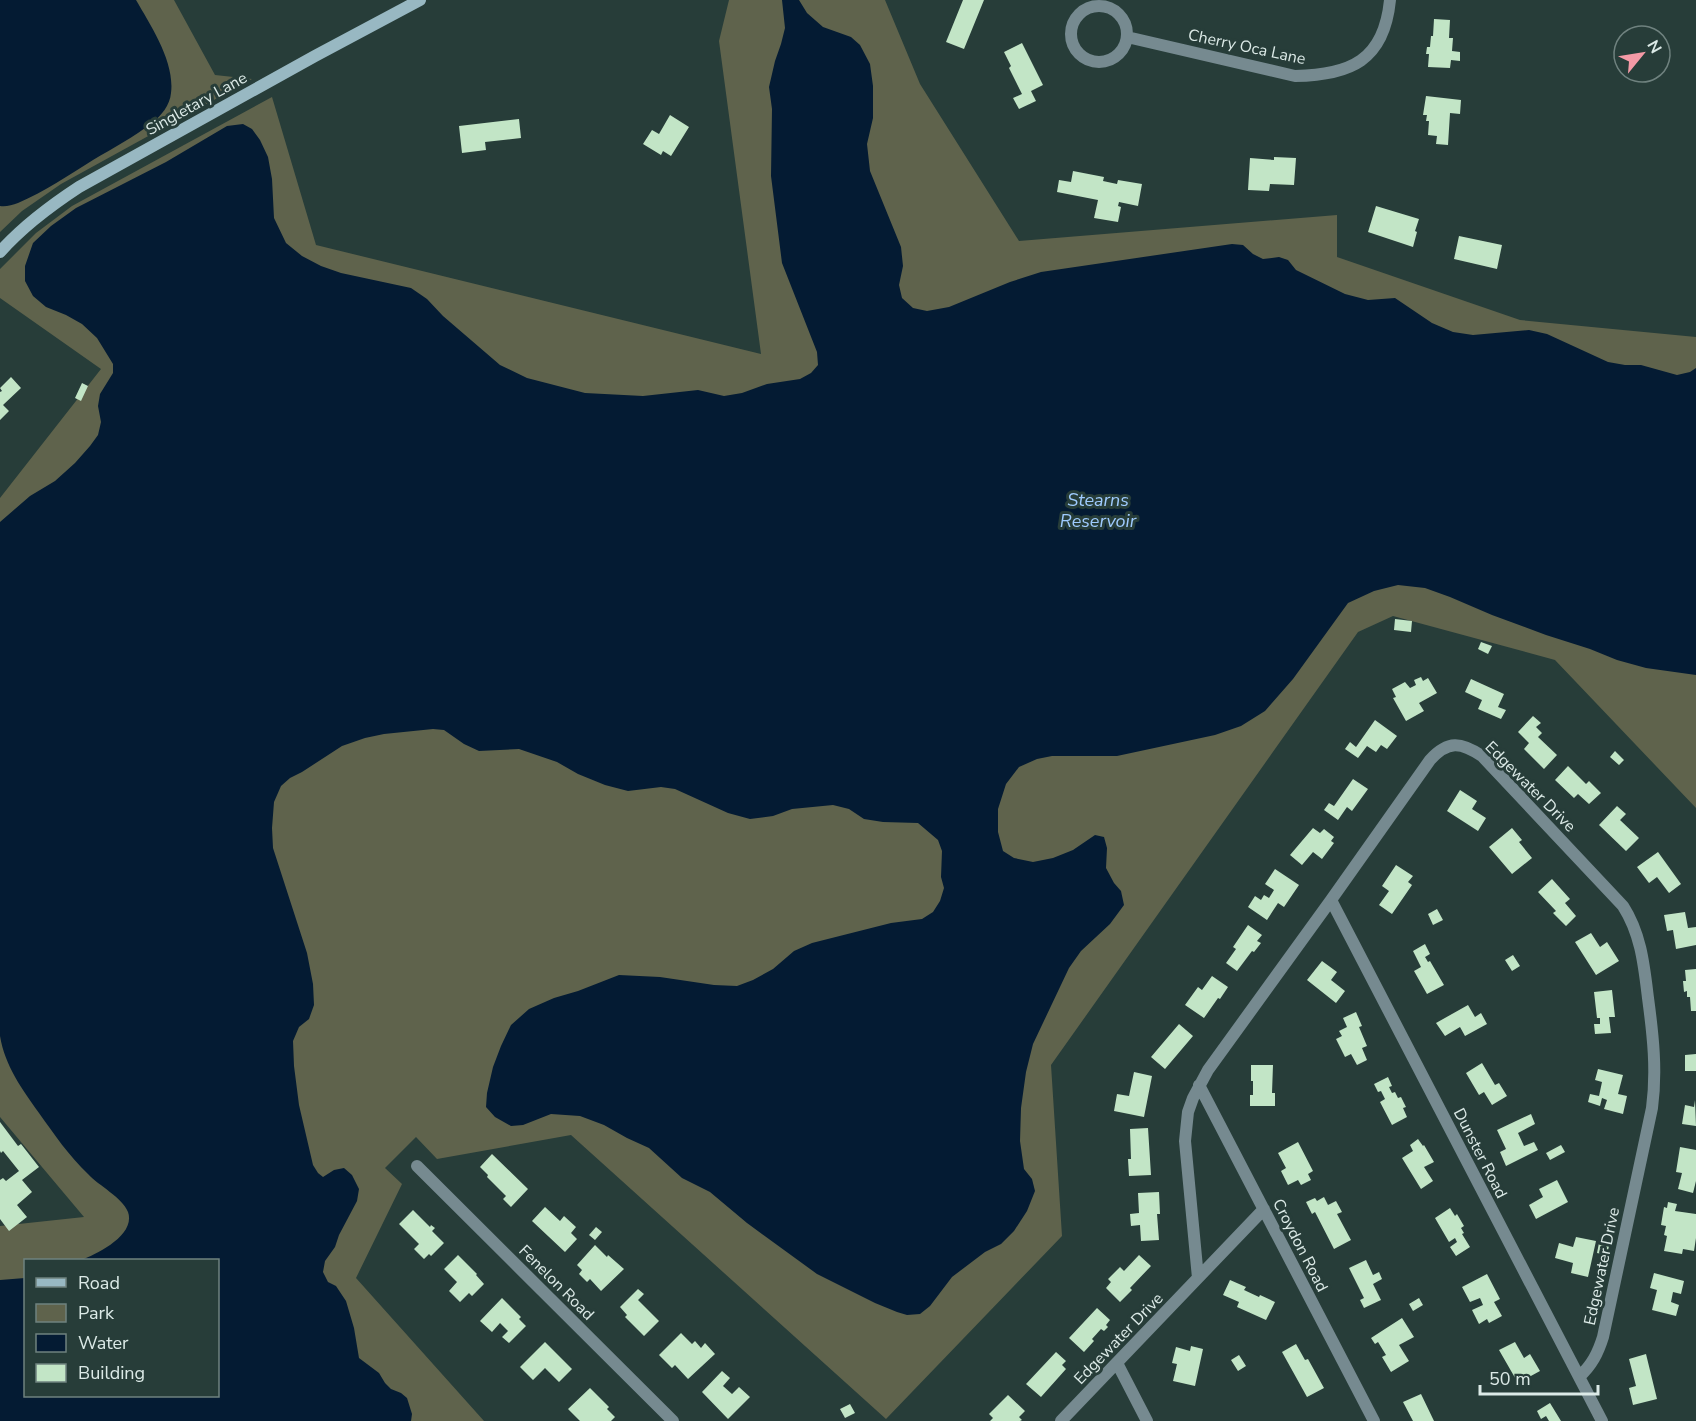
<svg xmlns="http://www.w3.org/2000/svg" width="1696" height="1421" viewBox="0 0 1696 1421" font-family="'Nunito Sans',sans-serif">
  <rect width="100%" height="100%" fill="#273d39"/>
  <path fill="#5f634c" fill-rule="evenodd" d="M0,0H174L215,75L252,79L61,184L22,211L0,232Z
    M729,0H885L920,84L1019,241L1337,215V257L1520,320L1696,337V808L1555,660L1393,616L1358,632L1051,1065L1062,1236L886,1419L571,1135L437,1159L416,1137L385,1168L402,1184L356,1278L484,1421H0V1226L84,1217L0,1117V498L101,369L0,298V269L36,233L72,206L272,97L316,245L761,354L719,41ZM26,1260H218V1396H26Z"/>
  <path fill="#041b33" d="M0,0H136C151,26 175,62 171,93C170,105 161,116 152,123C134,137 113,148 93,160C69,175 44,192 18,203C12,205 6,207 0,206Z
    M782,0H799L807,13L823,27L851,37L860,45L870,64L873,86V118L867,144L870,171L901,247L903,266L899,285L902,298L913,308L927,311L949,307L1010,282L1041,272L1232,244L1243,245L1253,254L1263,259L1279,257L1288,260L1296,270L1345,294L1368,300L1395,298L1432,323L1453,332L1473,335L1529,330L1547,334L1608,362L1625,365H1641L1677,375L1690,372L1696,368V675L1646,668L1617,660L1590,649L1546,635L1492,615L1450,597L1425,588L1398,585L1374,591L1348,603L1293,679L1265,711L1241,726L1215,735L1117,756H1052L1037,759L1019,767L1006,784L998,809V832L1003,851L1014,858L1033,862L1053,858L1073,850L1095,835L1104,837L1107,848L1106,868L1114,883L1121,891L1124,905L1110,924L1081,951L1069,968L1033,1044L1026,1072L1021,1108L1020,1141L1024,1169L1032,1179L1035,1191L1027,1211L1014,1231L1001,1244L985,1252L952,1277L930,1306L920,1314L907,1315L897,1312L875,1303L817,1274L747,1223L710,1192L682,1178L649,1148L627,1138L604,1125L580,1116L551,1114L523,1125L511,1126L495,1117L486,1107L487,1093L493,1067L501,1046L511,1025L529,1009L554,998L578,991L619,975L660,977L714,985L737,986L753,980L773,969L794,951L812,943L891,923L922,919L933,912L940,901L944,888L941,877L942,851L938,840L918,823L883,822L864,819L849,809L833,805L792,809L773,816L750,819L728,813L675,789L661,787L628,791L605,785L578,774L557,762L519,749L479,751L464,744L444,730L433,729L384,734L365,738L342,746L302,772L290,778L281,786L274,802L272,828L273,848L307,953L313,984L314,1005L309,1019L299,1027L293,1041L294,1066L299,1105L313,1165L318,1173L323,1177L334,1170L344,1168L352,1175L359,1189L357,1201L339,1235L335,1247L325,1261L323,1272L328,1282L336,1286L346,1301L354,1328L359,1358L379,1373L385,1383L391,1389L401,1393L407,1398L412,1414L411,1421H0V1280L25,1278L26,1396H218V1260H81C97,1254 136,1235 128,1212C122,1197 99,1186 88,1174C69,1156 54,1134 39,1113C22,1089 5,1066 0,1036V522L30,496L55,481L75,463L90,446L98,435L101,422L98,406L100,394L113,373V364L97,338L82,324L66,315L46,307L33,296L25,281V266L33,243L51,226L76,208L166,162L227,126L243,124L252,129L260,140L268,157L272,179L274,218L286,243L302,256L321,266L341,273L411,288L427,299L443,316L500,365L527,378L585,393L643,396L698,390L724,396L742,393L767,384L800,379L811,373L818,365L817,352L782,263L771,176L772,109L769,87L775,61L781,44L785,28Z"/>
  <path fill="#c2e5c6" d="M963,0H984L964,49L946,42Z
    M1434,19L1450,20L1449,38H1453L1452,51L1460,52V61L1451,60L1450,68L1428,67L1429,54H1426L1427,47H1430L1431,36H1433Z
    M1022,43L1043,85L1031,91L1036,101L1019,109L1013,98L1022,94L1009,68L1011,66L1004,52Z
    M1426,96L1461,100L1460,114L1450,113L1448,145L1436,144L1437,136L1428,135L1429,121H1426L1427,115H1423Z
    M670,115L689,127L671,156L663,151L661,155L643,144L652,130L659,134Z
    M519,119L521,138L485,142L486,150L462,153L459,126Z
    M1274,157L1296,158L1294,185L1270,184L1269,191L1248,190L1250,158L1274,160Z
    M1073,171L1104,177L1103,181L1117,184L1118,180L1142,184L1138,206L1119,202L1118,206L1121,207L1118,222L1094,218L1098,200L1057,192L1059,180L1071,182Z
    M1376,206L1419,219L1415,231L1417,232L1413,247L1368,232Z
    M1459,236L1502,245L1497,269L1454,259Z
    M11,377L21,388L3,405L9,411L0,420V392L2,391L0,388Z
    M82,383L88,386L81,401L75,398Z
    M1395,619L1412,621L1411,632L1394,630Z
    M1481,642L1492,646L1488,654L1478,649Z
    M1421,677L1423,681L1428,678L1437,693L1419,703L1424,711L1406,721L1393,698L1396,697L1392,689L1405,682L1410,688L1416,685L1414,680Z
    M1471,679L1504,694L1498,707L1506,710L1501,719L1478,709L1482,700L1465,692Z
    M1533,716L1541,723L1536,727L1542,733L1538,737L1557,755L1544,769L1524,749L1529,743L1518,732Z
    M1375,720L1397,736L1387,749L1381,745L1376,752L1367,746L1358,758L1345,749L1350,742L1356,747Z
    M1615,751L1624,760L1619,765L1610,757Z
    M1568,766L1586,784L1589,781L1601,793L1589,804L1578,794L1574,798L1555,780Z
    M1353,779L1368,789L1352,811L1347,807L1338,820L1324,810L1329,803L1334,806Z
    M1460,790L1477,801L1472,809L1486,818L1478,831L1447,811Z
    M1617,806L1626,814L1620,820L1639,838L1626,851L1599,825Z
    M1313,828L1320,833L1324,829L1334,837L1331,841L1334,843L1322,859L1313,852L1302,865L1290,855Z
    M1512,828L1522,840L1519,842L1532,858L1512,874L1489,847Z
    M1658,852L1681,884L1669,893L1657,877L1649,883L1637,867Z
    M1396,865L1413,876L1408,882L1412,885L1392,914L1379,905L1389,891L1382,886Z
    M1275,869L1299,885L1284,907L1278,903L1267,920L1248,907L1255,896L1261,900L1264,895L1269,898L1274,890L1265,884Z
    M1552,879L1570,899L1565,903L1576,916L1566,926L1553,913L1556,911L1538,892Z
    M1437,909L1443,920L1433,925L1428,914Z
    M1685,912L1688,928L1696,927V945L1676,949L1673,930L1667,931L1664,915Z
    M1248,925L1262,935L1257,941L1261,943L1254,952L1252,951L1237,971L1226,963L1236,949L1233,947Z
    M1591,933L1600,947L1607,942L1619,961L1596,975L1575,942Z
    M1425,944L1430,954L1425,957L1428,962L1430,961L1444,985L1427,994L1414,971L1421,967L1413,951Z
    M1513,955L1520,966L1512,971L1505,960Z
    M1322,961L1337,972L1331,980L1345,991L1336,1003L1307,980Z
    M1696,969V1011H1691L1690,997H1687V991L1684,992L1683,981H1686L1685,970Z
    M1212,976L1228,987L1220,999L1218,998L1204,1018L1185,1005L1198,987L1202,990Z
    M1612,990L1615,1017H1609L1611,1033L1595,1034L1594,1024H1600V1018H1597L1594,992Z
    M1468,1005L1475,1017L1481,1013L1487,1024L1465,1036L1460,1027L1445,1036L1436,1023Z
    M1356,1012L1362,1026L1359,1027L1367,1046L1362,1048L1367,1060L1357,1065L1351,1054L1345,1057L1336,1039L1342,1036L1339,1031L1347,1027L1343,1018Z
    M1179,1024L1193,1036L1165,1069L1151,1057Z
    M1696,1054V1071H1685V1055Z
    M1482,1063L1495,1085L1499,1083L1507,1096L1492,1105L1484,1092L1479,1095L1466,1073Z
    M1251,1065H1273L1272,1093H1275V1106H1250V1095H1253V1081H1251Z
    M1598,1069L1623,1075L1618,1094L1627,1096L1623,1114L1604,1109L1607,1100L1602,1098L1600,1106L1588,1102L1590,1094L1599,1096L1602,1082L1595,1080Z
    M1134,1072L1152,1076L1144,1117L1114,1111L1117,1094L1129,1096Z
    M1388,1077L1392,1086L1389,1087L1392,1093L1395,1092L1398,1098L1401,1097L1406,1107L1403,1108L1407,1117L1392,1125L1380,1102L1385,1099L1381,1091L1378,1092L1374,1084Z
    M1695,1100L1696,1126L1682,1124L1685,1105L1694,1107Z
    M1531,1114L1535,1124L1518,1133L1524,1146L1534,1142L1538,1150L1506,1166L1500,1152L1506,1149L1497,1130Z
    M0,1122L18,1146L21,1144L39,1167L22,1180L32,1192L17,1205L27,1217L9,1231L0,1219V1180L3,1178L6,1181L19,1171L3,1151L1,1153L0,1151Z
    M1148,1128L1151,1175L1129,1176L1128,1159H1131L1130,1129Z
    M1418,1139L1423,1146L1424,1145L1434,1162L1424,1167L1433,1181L1421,1189L1402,1158L1413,1151L1410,1145Z
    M1298,1142L1313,1171L1308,1174L1311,1180L1301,1185L1298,1180L1288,1185L1281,1171L1286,1168L1278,1153Z
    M1561,1145L1565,1152L1550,1160L1546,1153Z
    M1680,1147L1696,1150V1181L1693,1193L1678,1189L1682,1173L1676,1172Z
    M492,1154L528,1189L511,1207L503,1199L506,1196L487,1177L488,1175L480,1167Z
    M1557,1180L1568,1202L1536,1219L1529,1205L1543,1197L1539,1189Z
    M1159,1192L1160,1214H1157L1159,1240L1141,1241L1140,1225L1131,1226L1130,1214L1139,1213L1138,1193Z
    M1324,1197L1328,1205L1336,1201L1342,1212L1337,1214L1351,1240L1334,1249L1315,1212L1312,1214L1306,1202L1315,1198L1317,1201Z
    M1668,1202L1677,1204L1675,1211L1696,1214V1238L1694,1251L1683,1249L1682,1254L1664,1251L1667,1236L1664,1235L1666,1226L1661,1225L1664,1207L1667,1208Z
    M545,1207L560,1221L564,1216L576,1227L571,1233L577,1239L565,1252L532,1221Z
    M1450,1208L1455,1216L1457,1214L1464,1226L1461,1228L1464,1233L1462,1234L1470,1247L1456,1256L1450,1247L1457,1242L1455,1238L1449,1242L1435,1218Z
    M413,1210L430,1227L431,1225L435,1228L432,1231L444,1243L431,1256L429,1254L424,1259L414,1249L419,1244L399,1224Z
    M596,1227L602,1232L595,1240L589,1235Z
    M1576,1237L1596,1241L1588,1277L1571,1273L1573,1263L1555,1258L1559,1243L1573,1247Z
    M1599,1243L1609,1246L1607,1255L1597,1253Z
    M595,1245L607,1257L608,1255L624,1269L601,1291L590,1279L587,1282L579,1274L582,1270L577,1265Z
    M458,1255L477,1274L476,1275L484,1284L472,1296L469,1293L460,1302L449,1291L457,1282L444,1269Z
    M1139,1255L1151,1266L1130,1288L1132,1290L1120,1302L1106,1288L1111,1282L1108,1279L1120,1267L1124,1271Z
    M1366,1260L1373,1275L1379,1272L1382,1279L1373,1284L1381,1300L1364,1308L1360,1300L1364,1298L1349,1268Z
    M1654,1273L1684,1281L1681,1294L1673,1292L1671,1302L1679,1305L1676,1316L1652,1310L1657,1290L1650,1288Z
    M1487,1274L1500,1299L1494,1302L1502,1316L1489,1323L1487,1319L1479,1324L1472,1310L1483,1305L1480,1298L1470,1302L1462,1287Z
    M1230,1280L1246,1287L1244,1290L1259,1297L1260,1295L1275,1302L1266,1320L1237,1307L1239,1302L1223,1295Z
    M638,1289L644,1294L638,1300L659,1321L644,1336L625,1317L627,1315L620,1307Z
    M502,1298L521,1317L519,1319L526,1326L509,1343L502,1337L508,1331L500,1323L492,1332L480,1321Z
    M1419,1298L1423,1305L1413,1311L1409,1304Z
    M1097,1308L1110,1320L1106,1325L1108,1327L1104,1331L1101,1329L1092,1339L1094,1341L1084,1352L1069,1338Z
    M1402,1318L1414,1337L1399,1345L1409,1361L1391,1372L1382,1357L1386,1355L1378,1342L1375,1344L1371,1338Z
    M681,1333L692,1344L695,1341L701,1348L705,1343L715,1354L688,1379L675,1365L672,1368L659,1355Z
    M545,1342L572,1369L559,1382L545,1368L533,1380L520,1367Z
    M1515,1342L1524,1358L1530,1354L1540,1371L1518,1383L1499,1350Z
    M1296,1344L1305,1360L1308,1359L1324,1388L1307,1397L1282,1352Z
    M1191,1346L1203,1349L1195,1386L1173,1381L1177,1364L1172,1363L1176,1347L1190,1351Z
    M1056,1352L1066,1361L1062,1365L1066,1369L1041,1397L1026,1384Z
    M1646,1354L1657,1399L1633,1405L1629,1388L1636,1386L1629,1359Z
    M1239,1355L1246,1366L1238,1371L1231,1360Z
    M722,1371L730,1378L723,1386L732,1394L739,1387L750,1397L728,1419L702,1392Z
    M590,1388L609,1407L607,1409L615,1417L611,1421H580L568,1409Z
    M1421,1394L1434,1421H1413L1403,1402Z
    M1008,1395L1025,1411L1019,1417L1022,1420L1020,1421H990L993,1418L989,1414Z
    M1550,1403L1561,1421H1549L1546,1416L1541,1419L1537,1411Z
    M850,1404L855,1413L845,1418L840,1409Z"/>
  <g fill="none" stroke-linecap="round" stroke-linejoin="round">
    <path stroke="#768a90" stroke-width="12" d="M1071 34a28 28 0 1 1 56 0a28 28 0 1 1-56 0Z
      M1127,37L1295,76C1350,75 1384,61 1390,0
      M1331,900L1602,1421
      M1199,1085L1374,1421
      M417,1166L673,1421
      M1198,1278L1185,1141L1188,1112L1193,1098L1208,1070L1331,900L1430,760C1448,740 1461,742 1482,756L1623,906C1641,934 1644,965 1648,998C1653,1035 1657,1071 1652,1108L1603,1337C1598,1353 1592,1365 1579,1377
      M1117,1363L1147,1421
      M1061,1421L1264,1209"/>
    <path stroke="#98b8c2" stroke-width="12" d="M0,252C23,226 50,206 79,187L315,56L420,0"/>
  </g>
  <g text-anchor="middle" stroke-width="6" stroke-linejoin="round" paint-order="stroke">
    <g font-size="16" fill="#dceae7" stroke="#273d39">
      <text transform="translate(1247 46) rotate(12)" y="6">Cherry Oca Lane</text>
      <text transform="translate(196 103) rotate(-29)" y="6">Singletary Lane</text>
      <text transform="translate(1531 786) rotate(45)" y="6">Edgewater Drive</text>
      <text transform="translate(1481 1153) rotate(63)" y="6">Dunster Road</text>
      <text transform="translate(1301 1245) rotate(63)" y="6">Croydon Road</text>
      <text transform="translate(1601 1266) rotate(-78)" y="6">Edgewater Drive</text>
      <text transform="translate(557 1282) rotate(45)" y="6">Fenelon Road</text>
      <text transform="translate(1118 1338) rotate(-46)" y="6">Edgewater Drive</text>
    </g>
    <g font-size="18" font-style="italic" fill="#9fcbfe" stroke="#273d39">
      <text x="1098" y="506">Stearns<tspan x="1098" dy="21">Reservoir</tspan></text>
    </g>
  </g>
  <rect x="24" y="1259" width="195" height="138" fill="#273d39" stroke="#6f827f" stroke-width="1.5"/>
  <rect x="36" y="1278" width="30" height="9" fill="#98b8c2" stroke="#6f827f" stroke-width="1.5"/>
  <text x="78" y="1289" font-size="18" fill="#dceae7">Road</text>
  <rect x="36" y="1304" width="30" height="18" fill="#5f634c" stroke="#6f827f" stroke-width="1.5"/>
  <text x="78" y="1319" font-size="18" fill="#dceae7">Park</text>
  <rect x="36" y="1334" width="30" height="18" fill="#041b33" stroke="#6f827f" stroke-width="1.5"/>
  <text x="78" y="1349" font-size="18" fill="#dceae7">Water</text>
  <rect x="36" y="1364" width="30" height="18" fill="#c2e5c6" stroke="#6f827f" stroke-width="1.5"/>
  <text x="78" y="1379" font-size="18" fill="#dceae7">Building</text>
  <g transform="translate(1642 54) rotate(60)"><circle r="28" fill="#273d39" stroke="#6f827f" stroke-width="1.5"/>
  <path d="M0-4.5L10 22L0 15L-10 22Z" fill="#f49aa6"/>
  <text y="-9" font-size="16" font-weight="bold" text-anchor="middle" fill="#dceae7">N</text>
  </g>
  <path d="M1480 1385v9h118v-9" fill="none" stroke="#dceae7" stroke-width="3"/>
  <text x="1489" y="1385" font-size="18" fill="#dceae7" stroke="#273d39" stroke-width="4.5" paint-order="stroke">50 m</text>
</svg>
